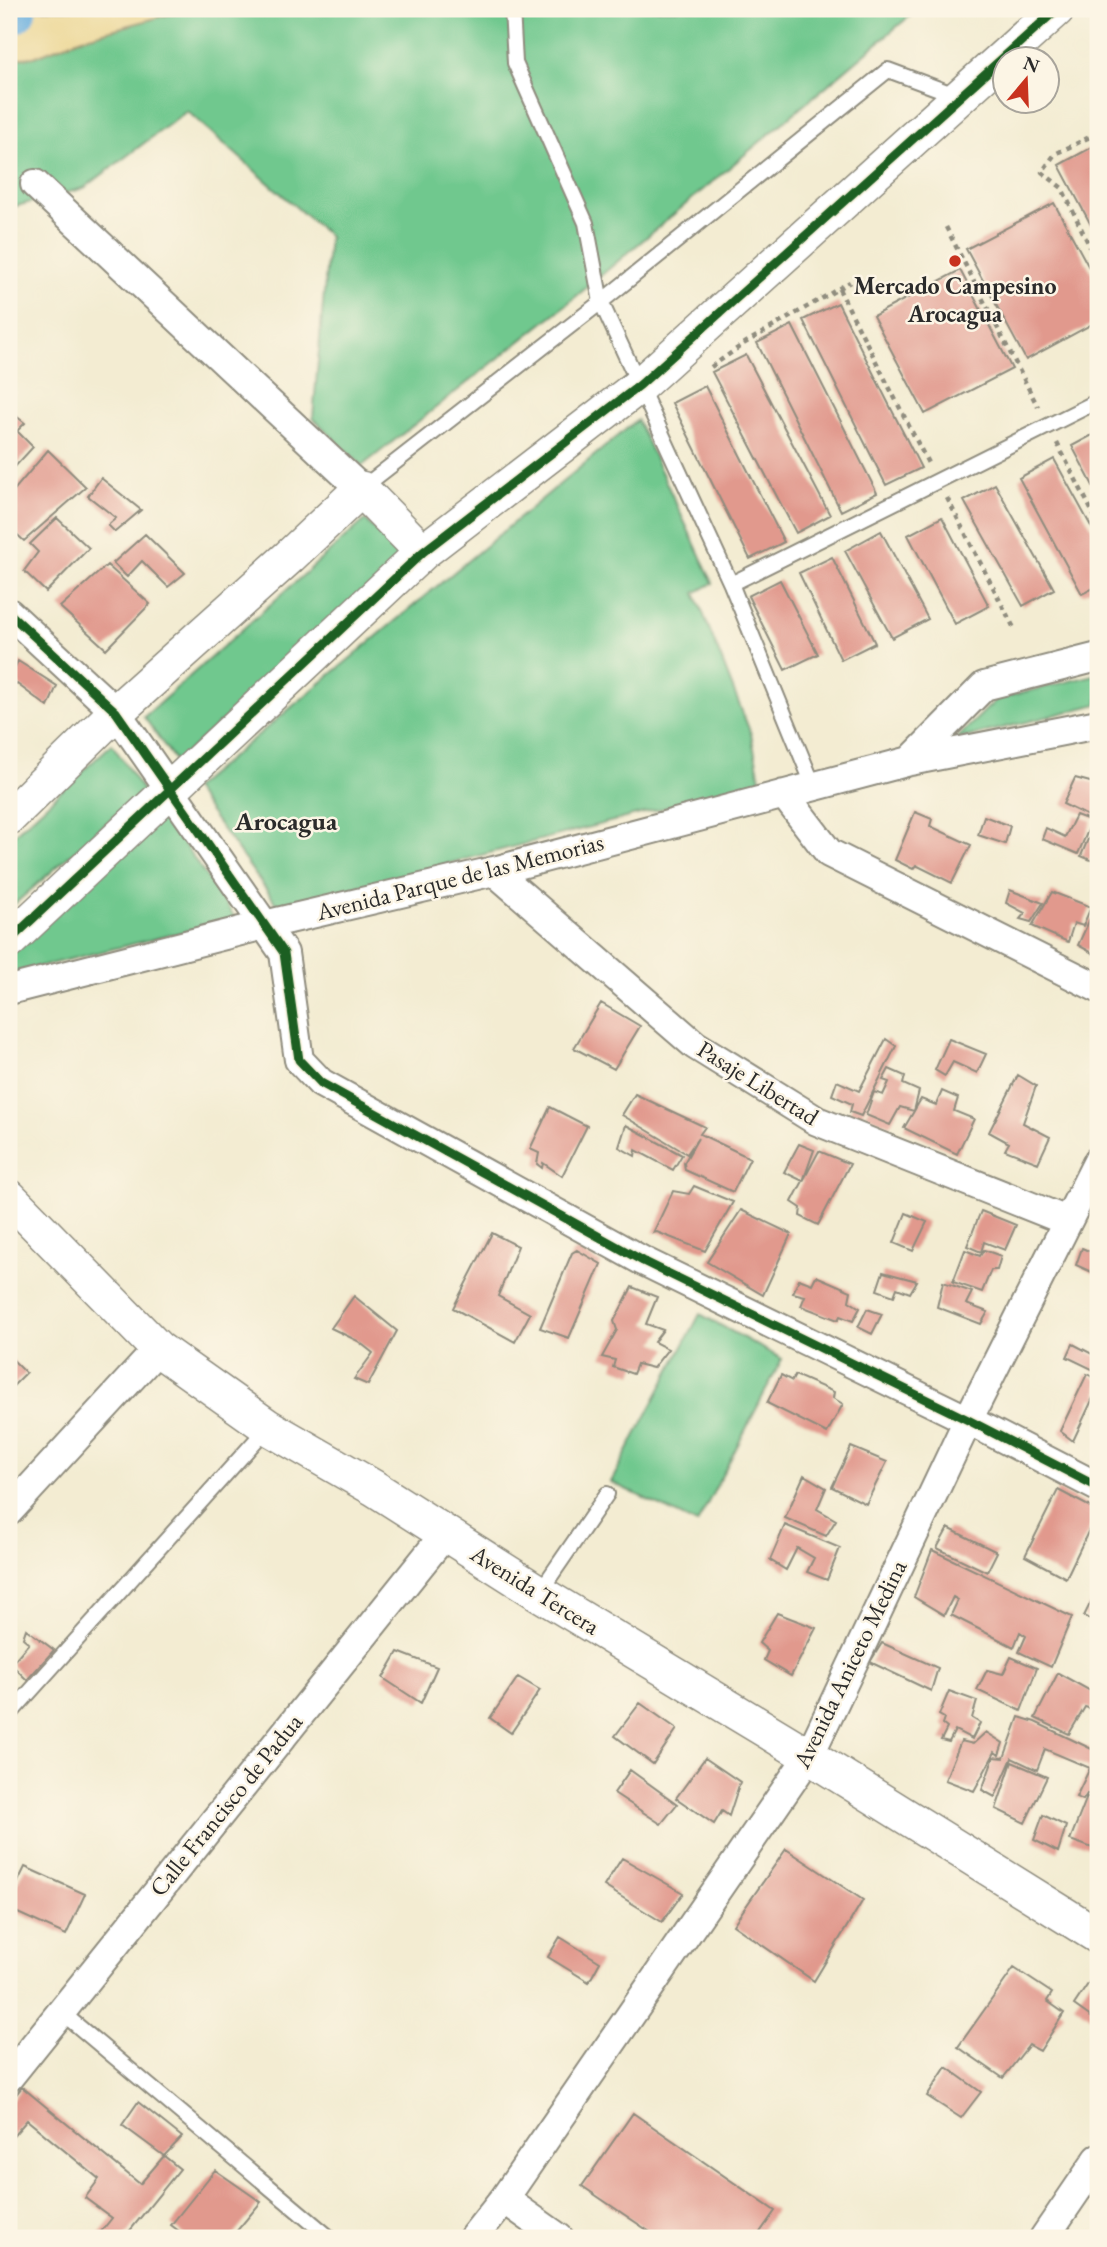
<svg xmlns="http://www.w3.org/2000/svg" width="1107" height="2247" viewBox="0 0 1107 2247" font-family="'EB Garamond',serif">
  <rect width="100%" height="100%" fill="#fcf5e5"/>
  <filter id="ink" filterUnits="userSpaceOnUse"><feTurbulence type="fractalNoise" baseFrequency=".0143" numOctaves="2"/><feDisplacementMap in="SourceGraphic" scale="14" xChannelSelector="R" yChannelSelector="G"/><feConvolveMatrix kernelMatrix="1 2 1 2 8 2 1 2 1" color-interpolation-filters="sRGB"/></filter>
  <filter id="wash" filterUnits="userSpaceOnUse"><feTurbulence type="fractalNoise" baseFrequency=".00686" numOctaves="4" result="noise"/><feDisplacementMap in="SourceGraphic" scale="28" xChannelSelector="R" yChannelSelector="G"/><feGaussianBlur stdDeviation="1.57" result="paint"/><feColorMatrix in="noise" values="0 0 0 0 0 0 0 0 0 0 0 0 0 0 0 0 0 1.4 0 .05"/><feComposite in="paint" operator="in"/></filter>
  <g filter="url(#wash)">
    <rect width="100%" height="100%" fill="#f3ecd2"/>
    <path fill="#70c88e" stroke="#4e7a5c" stroke-width="2" d="M189,9H918L567,304L362,466L313,418L329,236L187,111L84,188L9,208V59L34,57L82,38Z
      M637,420L713,583L695,593L751,734L761,783L279,907L193,789Z
      M365,520L405,558L176,762L144,717Z
      M1098,674V704L955,740L997,699Z
      M112,744L143,791L9,909V839Z
      M163,814L236,919L9,974V949Z
      M700,1314L782,1359L697,1524L611,1482Z"/>
    <path fill="#eeda9e" stroke="#8c8264" stroke-width="2" d="M9,9H189L82,38L34,57L9,59Z"/>
    <g fill="none" stroke-linecap="round" stroke-linejoin="round">
      <path stroke="#69afdf" stroke-width="51" d="M9,9H11"/>
    </g>
    <g id="blocks">
      <path fill="#e1998d" d="M1098,144V238L1059,165Z
        M1054,203L1098,284V321L1026,360L966,249Z
        M960,270L1012,369L925,414L873,316Z
        M838,303L921,468L886,485L803,320Z
        M792,325L877,493L841,511L757,343Z
        M746,355L830,515L796,533L712,372Z
        M705,386L784,542L750,559L672,403Z
        M12,413L25,423L17,431L33,447L12,470L9,468V416Z
        M1098,432V495L1072,446Z
        M48,450L86,487L24,541L9,527V496Z
        M1054,459L1098,539V586L1082,594L1019,478Z
        M101,478L141,510L115,532L108,525L116,518L88,496Z
        M995,484L1054,589L1023,606L964,501Z
        M942,517L989,606L955,624L908,535Z
        M57,518L89,548L46,592L24,571L38,552L30,544Z
        M881,531L928,619L892,638L845,551Z
        M145,534L185,573L168,587L142,561L127,577L113,563Z
        M832,557L875,643L841,660L799,573Z
        M107,565L150,604L106,649L60,607Z
        M780,580L818,654L785,670L748,596Z
        M18,661L57,686L48,707L9,678Z
        M1098,773V810L1094,819L1063,804L1075,778L1094,783Z
        M915,812L932,819L930,826L971,845L952,883L916,865L913,869L895,860Z
        M1076,815L1092,821L1078,854L1042,839L1046,828L1065,837Z
        M984,816L1010,826L1005,844L978,835Z
        M1088,839L1098,844V863L1081,856Z
        M1010,890L1043,903L1031,922L1020,919L1025,913L1006,903Z
        M1052,892L1091,907L1083,926L1074,923L1068,942L1032,926Z
        M1090,919L1098,922V956L1078,945Z
        M601,1003L640,1026L614,1069L574,1048Z
        M886,1039L896,1046L861,1116L850,1112L852,1104L832,1095L837,1081L859,1091Z
        M949,1039L986,1054L977,1073L953,1062L945,1076L935,1070Z
        M889,1069L905,1076L903,1084L919,1091L914,1111L921,1099L936,1105L942,1091L958,1098L954,1111L974,1119L957,1154L904,1128L914,1111L900,1107L890,1125L866,1115L874,1092L883,1095L889,1082L883,1080Z
        M1018,1075L1036,1086L1023,1123L1050,1137L1038,1163L1005,1150L1009,1143L989,1132Z
        M635,1094L705,1127L700,1134L750,1158L733,1192L685,1170L684,1163L698,1138L687,1154L622,1115Z
        M550,1107L587,1126L562,1176L543,1163L542,1168L537,1164L539,1153L530,1149Z
        M626,1125L682,1155L673,1170L636,1150L635,1156L619,1147Z
        M799,1144L814,1150L803,1181L819,1151L850,1164L818,1225L800,1216L801,1208L792,1202L803,1181L784,1172Z
        M694,1186L733,1202L705,1251L657,1232L653,1233L673,1191L689,1194Z
        M741,1210L791,1234L763,1295L707,1262Z
        M981,1211L1016,1225L1005,1250L984,1242L981,1252L967,1246Z
        M906,1213L927,1222L913,1251L894,1243Z
        M492,1233L518,1246L498,1296L530,1314L515,1342L453,1308Z
        M1082,1248L1098,1255V1275L1076,1265Z
        M577,1250L601,1264L569,1338L540,1328L572,1253Z
        M965,1250L980,1256L984,1250L1001,1256L997,1270H991L982,1292L953,1282Z
        M883,1272L917,1281L910,1293L897,1288L894,1296L877,1290Z
        M816,1276L851,1291L849,1301L860,1308L853,1321L840,1316L838,1320L801,1306L805,1296L793,1293L799,1279L812,1284Z
        M943,1282L972,1292L966,1304L988,1312L981,1324L937,1307Z
        M632,1287L657,1297L646,1324L663,1330L654,1342L668,1349L653,1368L637,1364L633,1374L613,1367L615,1360L602,1357L617,1330L614,1321Z
        M354,1296L397,1331L368,1385L354,1379L373,1353L358,1341L331,1328Z
        M867,1309L882,1314L872,1334L858,1327Z
        M1073,1344L1098,1357V1372L1067,1357Z
        M9,1356L26,1373L9,1390Z
        M1087,1374L1098,1379V1400L1093,1398L1073,1441L1060,1431Z
        M781,1375L792,1381L795,1375L834,1392L833,1398L843,1404L827,1433L767,1403Z
        M851,1447L887,1462L866,1504L832,1487Z
        M804,1475L826,1488L817,1509L836,1520L826,1536L785,1518Z
        M1058,1490L1098,1511L1066,1578L1025,1556Z
        M785,1525L840,1548L827,1580L807,1572L814,1558L797,1548L786,1570L770,1560Z
        M948,1528L997,1552L987,1572L937,1548Z
        M932,1550L1072,1617L1051,1667L1019,1652L1026,1636L1020,1632L1014,1647L951,1615L958,1600L953,1597L944,1615L914,1597Z
        M1098,1588V1624L1084,1616Z
        M777,1613L816,1628L791,1676L764,1660L768,1651L759,1643Z
        M26,1629L54,1650L27,1680L11,1664L29,1643L23,1638Z
        M882,1643L938,1668L931,1691L870,1662Z
        M398,1652L437,1667L421,1703L383,1678Z
        M1011,1657L1037,1668L1021,1711L977,1690L987,1670L1003,1674Z
        M1058,1673L1098,1695V1711L1085,1707L1069,1734L1035,1718Z
        M518,1677L540,1690L511,1733L490,1718Z
        M949,1691L977,1701L972,1718L980,1723L972,1739L955,1730L949,1742L941,1740L947,1728L942,1724L944,1718L939,1715Z
        M640,1703L677,1729L653,1764L615,1736Z
        M1019,1717L1035,1722L1098,1752V1779L1091,1795L1087,1794L1083,1800L1076,1797L1090,1768L1045,1749L1037,1770L1012,1758L995,1797L982,1790L994,1757L1004,1758Z
        M986,1732L1003,1743L999,1755L995,1752L974,1791L945,1780L961,1741L973,1744Z
        M705,1758L740,1782L729,1816L722,1811L714,1824L676,1798Z
        M1012,1762L1047,1777L1025,1823L996,1809Z
        M630,1770L677,1804L661,1824L614,1793Z
        M1087,1797L1098,1802V1850L1070,1840Z
        M1043,1815L1066,1826L1058,1852L1034,1840Z
        M786,1849L863,1900L814,1981L733,1925Z
        M622,1858L683,1893L662,1922L604,1886Z
        M25,1867L85,1894L66,1935L9,1909V1900Z
        M560,1937L600,1962L589,1982L548,1957Z
        M1014,1968L1052,1993L1047,2001L1064,2013L1040,2051L1029,2045L1003,2078L958,2047Z
        M1092,1978L1098,1982V2022L1074,2005Z
        M946,2067L981,2092L961,2118L927,2096Z
        M22,2087L140,2184L164,2156L180,2169L124,2238H96L112,2218L85,2198L99,2179L27,2120L9,2141V2103Z
        M138,2102L182,2137L164,2156L122,2125Z
        M633,2113L775,2211L756,2238H659L582,2186Z
        M215,2170L261,2202L231,2238H188L171,2225Z"/>
    </g>
  </g>
  <g filter="url(#ink)">
    <use href="#blocks" fill-opacity="0" stroke="#8f8c7e" stroke-width="2"/>
    <g fill="none" stroke-linecap="round" stroke-linejoin="round">
      <g stroke="#8f8c7e" stroke-width="18">
        <path id="service" d="M512,9L515,63L586,223L601,302L731,584L814,787
          M361,489L601,302L888,70L958,96
          M731,584L1098,401
          M539,1593L607,1494
          M9,1715L268,1427
          M60,2011L330,2238"/>
      </g>
      <g stroke="#8f8c7e" stroke-width="32">
        <path id="minor" d="M35,184L361,489
          M9,613L116,712L284,953L299,1060L321,1083L643,1261L968,1420L1098,1487
          M910,761L984,686L1098,657
          M784,794L829,853L1098,988
          M494,871L695,1045L817,1121L1067,1221
          M9,990L264,925L494,871L910,761L1098,724
          M9,1511L158,1349
          M9,2077L445,1534
          M504,2199L559,2238
          M473,2238L504,2199L809,1756L968,1420L1098,1161
          M1044,2238L1098,2159"/>
      </g>
      <g stroke="#8f8c7e" stroke-width="38">
        <path id="tertiary" d="M9,817L116,712L289,557L361,489L423,552
          M9,941L423,552L640,385L1057,9
          M9,1197L158,1349L268,1427L374,1488L539,1593L809,1756L1098,1936"/>
      </g>
      <path stroke="#8f8c7e" stroke-width="4.5" stroke-dasharray="5 5" stroke-linecap="butt" d="M1098,133L1055,154L1042,172L1062,188L1098,264
        M946,227L1038,407
        M839,289L928,463
        M711,367L745,343L850,282
        M1057,443L1098,523
        M947,498L1015,630"/>
      <use href="#service" stroke="#fff" stroke-width="14"/>
      <use href="#minor" stroke="#fff" stroke-width="28"/>
      <use href="#tertiary" stroke="#fff" stroke-width="35"/>
      <g stroke="#fcf5e5" stroke-width="13">
        <path id="cycleway" d="M9,613L116,712L284,953L299,1060L321,1083L643,1261L968,1420L1098,1487
          M9,941L423,552L640,385L1057,9"/>
      </g>
      <use href="#cycleway" stroke="#1b5e20" stroke-width="9"/>
    </g>
  </g>
  <circle fill="#c8321e" stroke="#fcf5e5" stroke-width="2.5" cx="955" cy="261" r="7"/>
  <g text-anchor="middle" stroke-width="5" stroke-linejoin="round" paint-order="stroke">
    <g font-size="24" font-weight="bold" fill="#2b2b2b" stroke="#fcf5e5">
      <text x="955" y="294">Mercado Campesino<tspan x="955" dy="28">Arocagua</tspan></text>
    </g>
    <g font-size="24" fill="#2b2b2b" stroke="#fcf5e5">
      <text transform="translate(460 877) rotate(-14)" y="8">Avenida Parque de las Memorias</text>
      <text transform="translate(758 1083) rotate(32)" y="8">Pasaje Libertad</text>
      <text transform="translate(535 1590) rotate(32)" y="8">Avenida Tercera</text>
      <text transform="translate(850 1664) rotate(-64)" y="8">Avenida Aniceto Medina</text>
      <text transform="translate(226 1805) rotate(-51)" y="8">Calle Francisco de Padua</text>
    </g>
    <g font-size="26" font-weight="bold" fill="#2b2b2b" stroke="#fcf5e5">
      <text x="286" y="830">Arocagua</text>
    </g>
  </g>
  <rect width="1107" height="2247" fill="none" stroke="#fcf5e5" stroke-width="35"/>
  <g transform="translate(1026 80) rotate(19)"><circle r="33" fill="#fcf5e5" stroke="#a8a49b" stroke-width="2"/>
  <path d="M0-5L12 26L0 18L-12 26Z" fill="#c8321e"/>
  <text y="-10" font-size="19" font-weight="bold" text-anchor="middle" fill="#2b2b2b">N</text>
  </g>
</svg>
